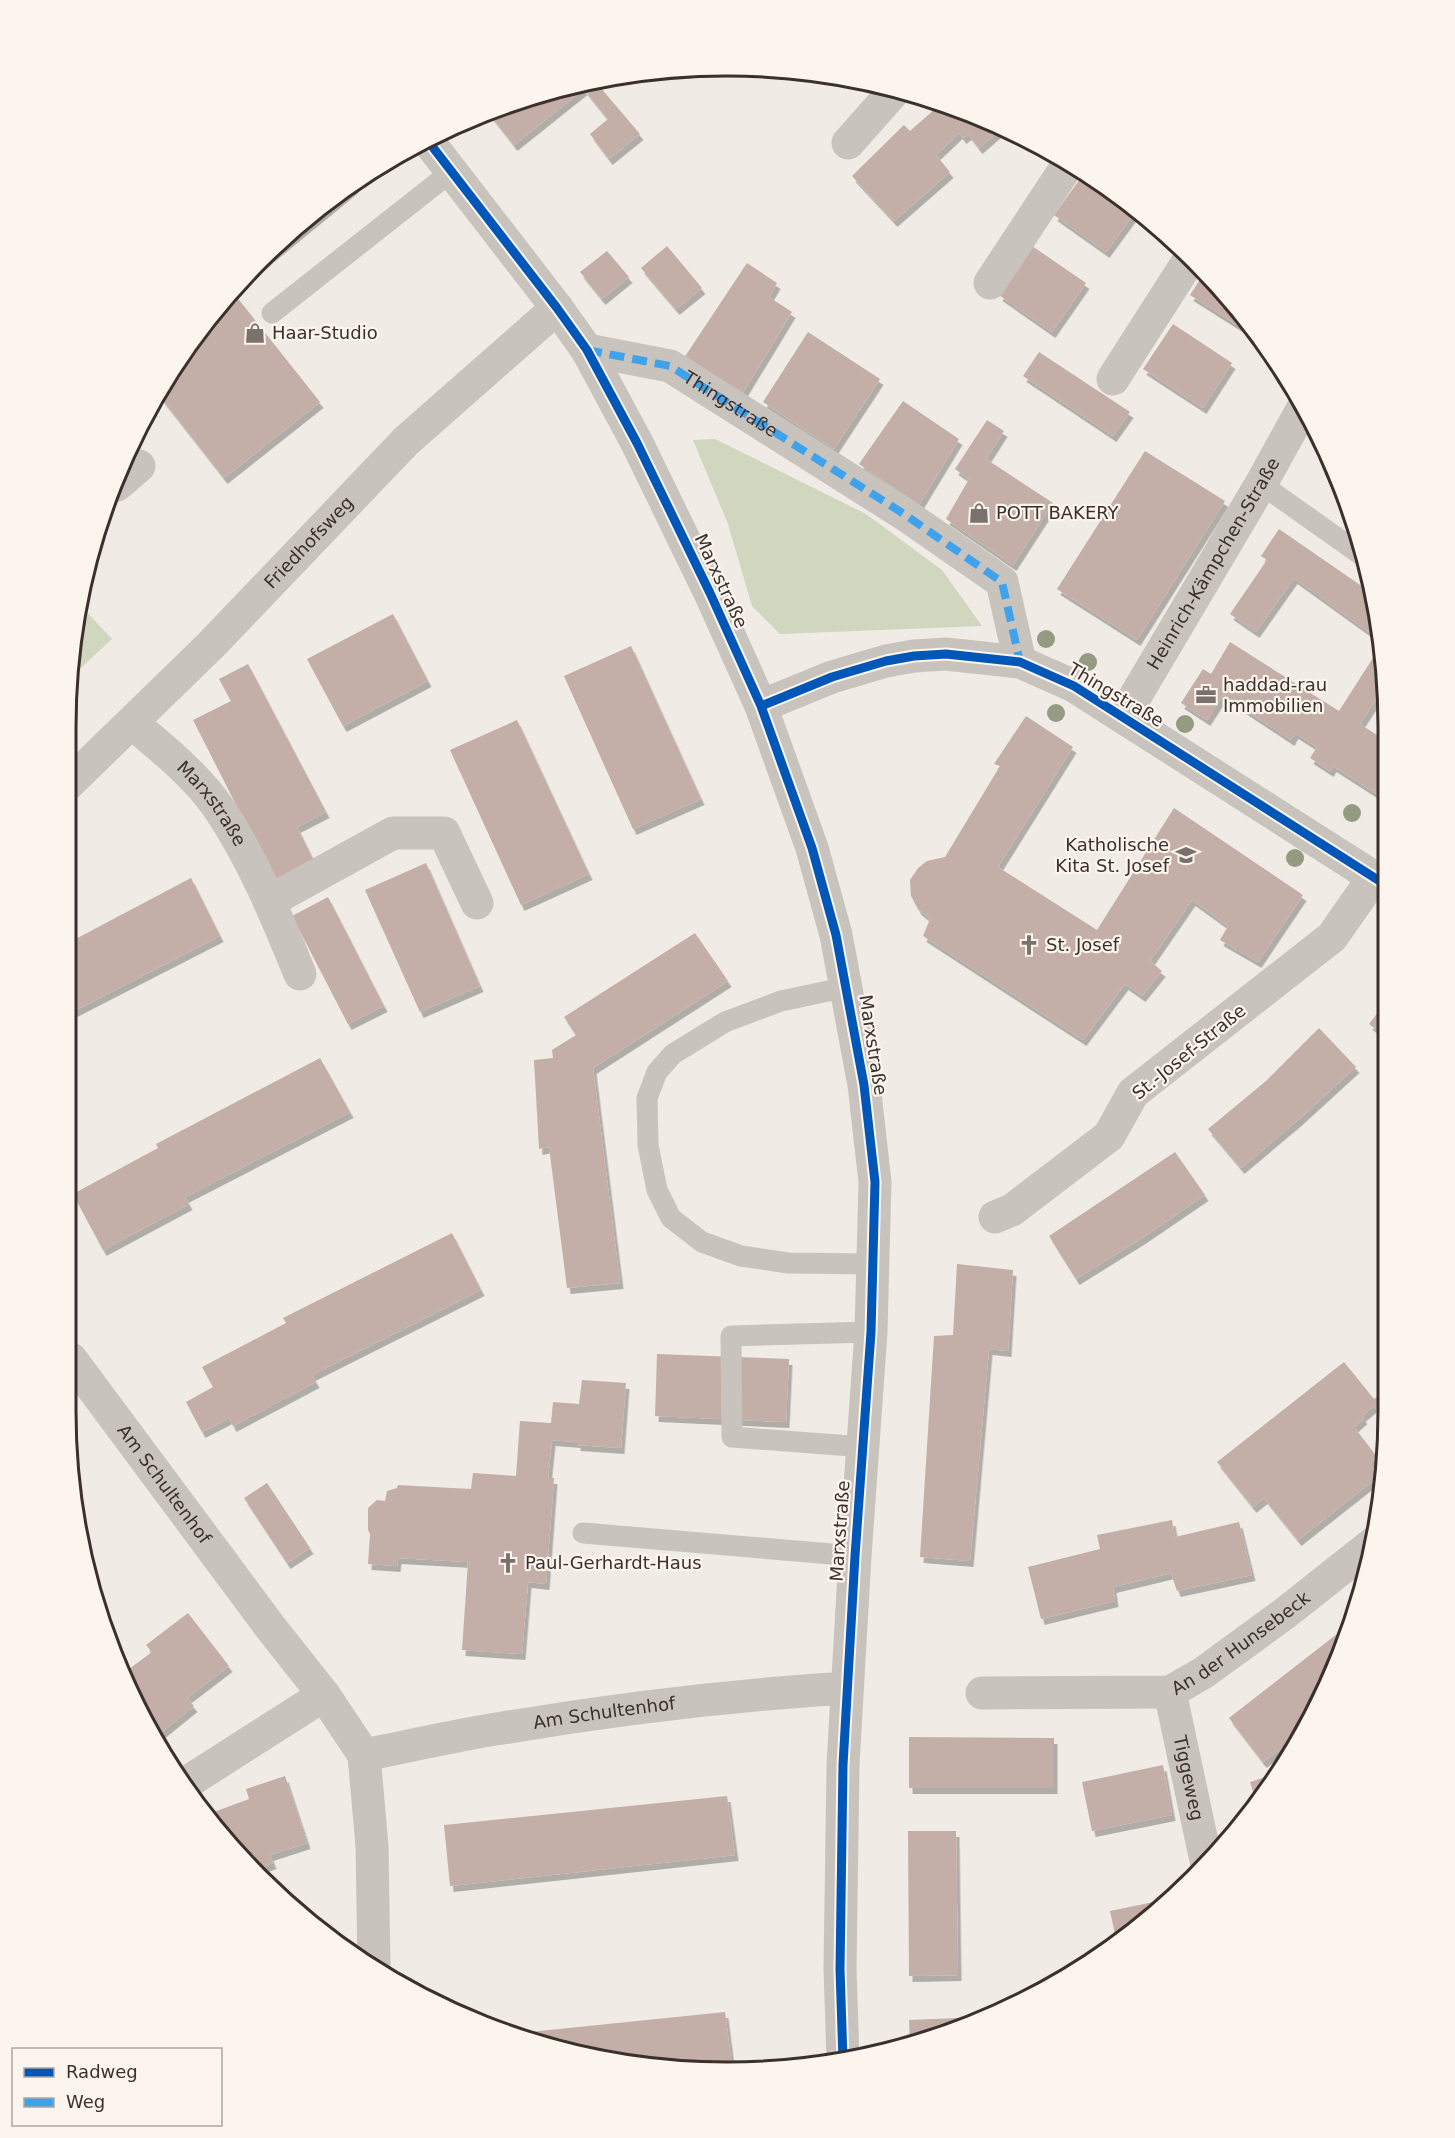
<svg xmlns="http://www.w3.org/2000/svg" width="1455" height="2138" viewBox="0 0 1455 2138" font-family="'DejaVu Sans',sans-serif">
  <defs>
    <filter id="shadow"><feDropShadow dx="3.5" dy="6" stdDeviation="0" flood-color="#0004"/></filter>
  </defs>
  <rect width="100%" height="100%" fill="#f0ebe5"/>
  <path fill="#d1d6bf" d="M715,439L866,514L942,570L982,626L780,634L752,606L728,524L693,440Z
    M79,604L112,639L71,677L78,605Z"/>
  <path fill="#c3afa7" filter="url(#shadow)" d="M594,80L640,134L609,159L590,134L608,119L584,89Z
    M580,84L584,89L514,145L488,112Z
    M926,100L980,116L1001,129L979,148L968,134L963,138L959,133L936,155L950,172L894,221L852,176L904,125L910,131L935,109Z
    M1085,172L1095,177L1136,211L1106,252L1054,215Z
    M353,184L355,187L243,279L260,260Z
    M667,246L702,288L676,309L641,268Z
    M1032,246L1086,283L1052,332L999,295Z
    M607,251L629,277L602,299L580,272Z
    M747,263L777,283L769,297L792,312L741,396L684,358Z
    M1205,272L1252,329L1250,333L1190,295Z
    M232,291L320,402L224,478L159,395L202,325Z
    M1173,324L1232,363L1203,408L1143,369Z
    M808,332L880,379L834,449L763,402Z
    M1039,352L1130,412L1113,436L1023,376Z
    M903,401L959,439L919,505L859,464Z
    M987,420L1004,431L986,459L1053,503L1013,565L946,519L969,479L955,469Z
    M1145,451L1225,501L1137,640L1057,589Z
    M1279,529L1376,596L1380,640L1294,578L1256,632L1230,614L1267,560L1261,556Z
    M393,614L428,681L343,726L307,659Z
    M1230,642L1339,711L1378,650L1382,653L1384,672L1375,686L1382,690L1360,724L1389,743V802L1333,766L1330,771L1310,758L1317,747L1295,733L1291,740L1223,695L1207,720L1181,703L1203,669L1211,674Z
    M631,646L701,799L633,829L564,676Z
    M248,664L326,812L297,827L316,865L277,885L193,720L231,701L219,679Z
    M1026,716L1073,747L998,867L1097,930L1174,808L1303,895L1258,962L1220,940L1228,926L1192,900L1150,961L1162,971L1142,996L1125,984L1083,1040L923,936L930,919L918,909L911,896L910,880L918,868L927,861L945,857L1000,766L994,764Z
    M517,720L589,874L521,905L450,750Z
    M426,863L480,986L420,1012L365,890Z
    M191,878L220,936L68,1014V943Z
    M328,897L384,1006L348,1024L292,916Z
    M695,933L728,981L593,1068L620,1283L567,1288L549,1147L539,1149L534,1060L553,1058L552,1050L576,1035L564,1017Z
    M1389,975V990L1382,984Z
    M1389,998V1039L1369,1024Z
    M1319,1028L1356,1067L1298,1120L1241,1168L1208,1129L1266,1081Z
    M320,1058L350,1112L185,1197L189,1204L103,1250L73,1194L158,1148L156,1144Z
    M1175,1152L1205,1195L1142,1238L1076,1279L1049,1236Z
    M452,1233L481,1290L312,1375L316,1382L233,1426L229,1418L202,1432L186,1402L213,1387L202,1367L286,1323L283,1318Z
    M957,1264L1013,1270L1008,1351L989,1349L970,1561L920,1557L934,1336L953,1335Z
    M657,1354L789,1359L786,1422L655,1416Z
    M1344,1362L1374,1399L1389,1388L1388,1424L1374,1406L1362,1416L1364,1418L1354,1427L1378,1458L1369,1464L1379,1476L1298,1540L1264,1498L1253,1507L1217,1462Z
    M582,1380L626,1383L621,1448L577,1445V1442L552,1440L548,1478H554L546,1584L528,1582L522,1654L462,1650L468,1562L398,1558L397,1566L368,1564L370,1534L368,1530V1508L377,1500L385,1501L387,1491L397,1488L398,1485L471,1489L473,1473L516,1476L520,1421L551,1423L553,1402L579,1404Z
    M267,1483L310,1548L287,1563L244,1498Z
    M1172,1520L1175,1537L1239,1522L1252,1575L1177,1591L1171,1573L1113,1587L1115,1601L1041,1619L1028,1567L1100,1549L1097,1535Z
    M188,1613L229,1666L187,1698L194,1706L157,1736L125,1672L152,1652L146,1645Z
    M100,1619L110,1632L107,1634L101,1623Z
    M1346,1627L1321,1703L1304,1731L1263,1762L1229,1718Z
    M909,1737L1054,1738V1788H909Z
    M1163,1765L1172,1815L1092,1831L1082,1782Z
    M1277,1773L1265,1793L1257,1805L1250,1782Z
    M285,1776L307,1843L270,1855L273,1863L255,1870L230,1847L211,1821L217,1819L214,1812L249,1799L246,1789Z
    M727,1796L735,1855L450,1886L444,1825Z
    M908,1831H956L958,1975L909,1976Z
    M1168,1899L1116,1939L1110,1911Z
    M725,2012L732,2067L684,2071L557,2050L510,2034Z
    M958,2018V2029L940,2037L910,2045L909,2020Z"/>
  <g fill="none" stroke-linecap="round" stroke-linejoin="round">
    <path stroke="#c9c3be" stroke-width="21" d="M272,313L451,172
      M1261,484L1364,557
      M847,987L781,1001L725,1022L673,1054L657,1072L647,1098L648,1145L657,1190L671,1218L702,1242L741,1256L788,1263L873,1264
      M864,1447L732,1437L731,1336L871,1332
      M583,1533L855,1556"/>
    <g stroke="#c9c3be" stroke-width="33">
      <path d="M848,143L895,90"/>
      <path d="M990,283L1069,163"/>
      <path id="s1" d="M587,350L670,366L904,514L1002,582L1020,662"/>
      <path d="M1113,379L1191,257"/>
      <path d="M117,485L139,466"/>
      <path d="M761,706L832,677L886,661L914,656L946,654L1020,662L1074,686L1389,887"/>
      <path id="s2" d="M1123,717L1261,484L1303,408"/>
      <path id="s3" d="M132,723C162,748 198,777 220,810C254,861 277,918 300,974"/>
      <path id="s4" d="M66,786L211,645L406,441L557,308"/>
      <path d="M270,901L393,833H444L477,903"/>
      <path d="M995,1217L1012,1210L1109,1136L1133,1093L1332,937L1374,877"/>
      <path id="s5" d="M71,1359L271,1628L324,1695L364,1755L372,1846L374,1964"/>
      <path id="s6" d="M1170,1692L1207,1865"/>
      <path id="s7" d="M982,1693L1170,1692L1203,1673L1284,1614L1375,1542"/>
      <path id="s8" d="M364,1755C410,1746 456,1735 503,1728C616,1709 732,1695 847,1688"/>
      <path d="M183,1785L324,1695"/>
    </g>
    <path stroke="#c9c3be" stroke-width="33" d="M428,141L557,308L587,350L637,443L710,593L761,706L812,848L836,935L864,1085L875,1182L871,1332L855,1556L843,1765L840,1969L843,2060"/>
    <path stroke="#3fa3eb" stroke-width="8" stroke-dasharray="15 8" stroke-linecap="butt" d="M587,350L670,366L904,514L1002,582L1020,662"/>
    <g stroke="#fbf5ee" stroke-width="13">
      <path id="cycleway" d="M428,141L557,308L587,350L637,443L710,593L761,706L812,848L836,935L864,1085L875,1182L871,1332L855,1556L843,1765L840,1969L843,2060
        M761,706L832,677L886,661L914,656L946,654L1020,662L1074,686L1389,887"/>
    </g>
    <use href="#cycleway" stroke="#0057b8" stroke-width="9"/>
  </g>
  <g fill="#959b80">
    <circle cx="1046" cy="639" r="9"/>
    <circle cx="1088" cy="662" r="9"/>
    <circle cx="1056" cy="713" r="9"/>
    <circle cx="1185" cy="724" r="9"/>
    <circle cx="1352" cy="813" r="9"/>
    <circle cx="1295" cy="858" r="9"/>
  </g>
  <defs>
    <g id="shop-bare" transform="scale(1.62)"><path d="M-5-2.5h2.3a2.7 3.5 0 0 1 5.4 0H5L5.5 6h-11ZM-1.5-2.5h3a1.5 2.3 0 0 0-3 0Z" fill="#7a716c" stroke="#fbf5ee" stroke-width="2.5" paint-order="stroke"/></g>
    <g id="office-bare" transform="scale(1.62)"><path d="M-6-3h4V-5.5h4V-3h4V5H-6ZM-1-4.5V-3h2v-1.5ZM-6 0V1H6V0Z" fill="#7a716c" stroke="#fbf5ee" stroke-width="2.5" paint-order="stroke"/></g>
    <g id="school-bare" transform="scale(1.62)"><path d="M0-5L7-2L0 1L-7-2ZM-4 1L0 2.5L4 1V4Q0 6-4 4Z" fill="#7a716c" stroke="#fbf5ee" stroke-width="2.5" paint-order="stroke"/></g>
    <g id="church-bare" transform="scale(1.62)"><path d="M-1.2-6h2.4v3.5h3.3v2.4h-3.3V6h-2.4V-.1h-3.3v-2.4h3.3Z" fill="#7a716c" stroke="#fbf5ee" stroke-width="2.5" paint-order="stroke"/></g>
  </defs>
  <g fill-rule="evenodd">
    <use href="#shop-bare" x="255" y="333"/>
    <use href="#shop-bare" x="979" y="513"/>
    <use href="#office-bare" x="1206" y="695"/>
    <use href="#school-bare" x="1186" y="855"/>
    <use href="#church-bare" x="1029" y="945"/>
    <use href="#church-bare" x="508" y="1563"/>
  </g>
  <g text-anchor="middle" stroke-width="4.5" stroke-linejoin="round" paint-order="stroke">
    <g font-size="18" fill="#3b302b" stroke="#fbf5ee" text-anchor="start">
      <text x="272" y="339">Haar-Studio</text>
      <text x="996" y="519">POTT BAKERY</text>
      <text x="1223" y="691">haddad-rau<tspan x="1223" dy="21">Immobilien</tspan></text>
      <text x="1169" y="851" text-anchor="end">Katholische<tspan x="1169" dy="21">Kita St. Josef</tspan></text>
      <text x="1046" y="951">St. Josef</text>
      <text x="525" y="1569">Paul-Gerhardt-Haus</text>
    </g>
    <g font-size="18" fill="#3b302b" stroke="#fbf5ee">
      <text dy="6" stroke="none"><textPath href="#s1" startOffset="156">Thingstraße</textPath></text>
      <text dy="6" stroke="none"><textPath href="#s4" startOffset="344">Friedhofsweg</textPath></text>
      <text dy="6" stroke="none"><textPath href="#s2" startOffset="178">Heinrich-Kämpchen-Straße</textPath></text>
      <text transform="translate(721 581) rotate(65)" y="6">Marxstraße</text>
      <text transform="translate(1116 695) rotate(31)" y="6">Thingstraße</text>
      <text dy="6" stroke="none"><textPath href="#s3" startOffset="114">Marxstraße</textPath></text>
      <text transform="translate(873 1045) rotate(81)" y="6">Marxstraße</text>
      <text transform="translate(1189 1052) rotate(-39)" y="6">St.-Josef-Straße</text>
      <text dy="6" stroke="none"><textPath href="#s5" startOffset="156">Am Schultenhof</textPath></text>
      <text transform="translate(840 1531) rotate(-86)" y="6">Marxstraße</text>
      <text dy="6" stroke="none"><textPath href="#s7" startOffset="274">An der Hunsebeck</textPath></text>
      <text dy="6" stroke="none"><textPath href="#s8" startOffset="244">Am Schultenhof</textPath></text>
      <text dy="6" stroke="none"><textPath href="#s6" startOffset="88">Tiggeweg</textPath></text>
    </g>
  </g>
  <path d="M0 0H1455V2138H0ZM727 76H727A651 651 0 0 1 1378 727V1411A651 651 0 0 1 727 2062H727A651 651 0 0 1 76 1411V727A651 651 0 0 1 727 76Z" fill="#fbf5ee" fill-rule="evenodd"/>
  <path fill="none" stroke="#3b302b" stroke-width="3" d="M727 76H727A651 651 0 0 1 1378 727V1411A651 651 0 0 1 727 2062H727A651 651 0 0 1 76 1411V727A651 651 0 0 1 727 76Z"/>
  <rect x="12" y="2048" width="210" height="78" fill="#fbf5ee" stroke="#aea6a0" stroke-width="1.5"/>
  <rect x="24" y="2068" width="30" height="9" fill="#0057b8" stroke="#aea6a0" stroke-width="1.5"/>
  <text x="66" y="2078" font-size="18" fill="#3b302b">Radweg</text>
  <rect x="24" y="2098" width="30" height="9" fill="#3fa3eb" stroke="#aea6a0" stroke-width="1.5"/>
  <text x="66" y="2108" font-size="18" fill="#3b302b">Weg</text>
</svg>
